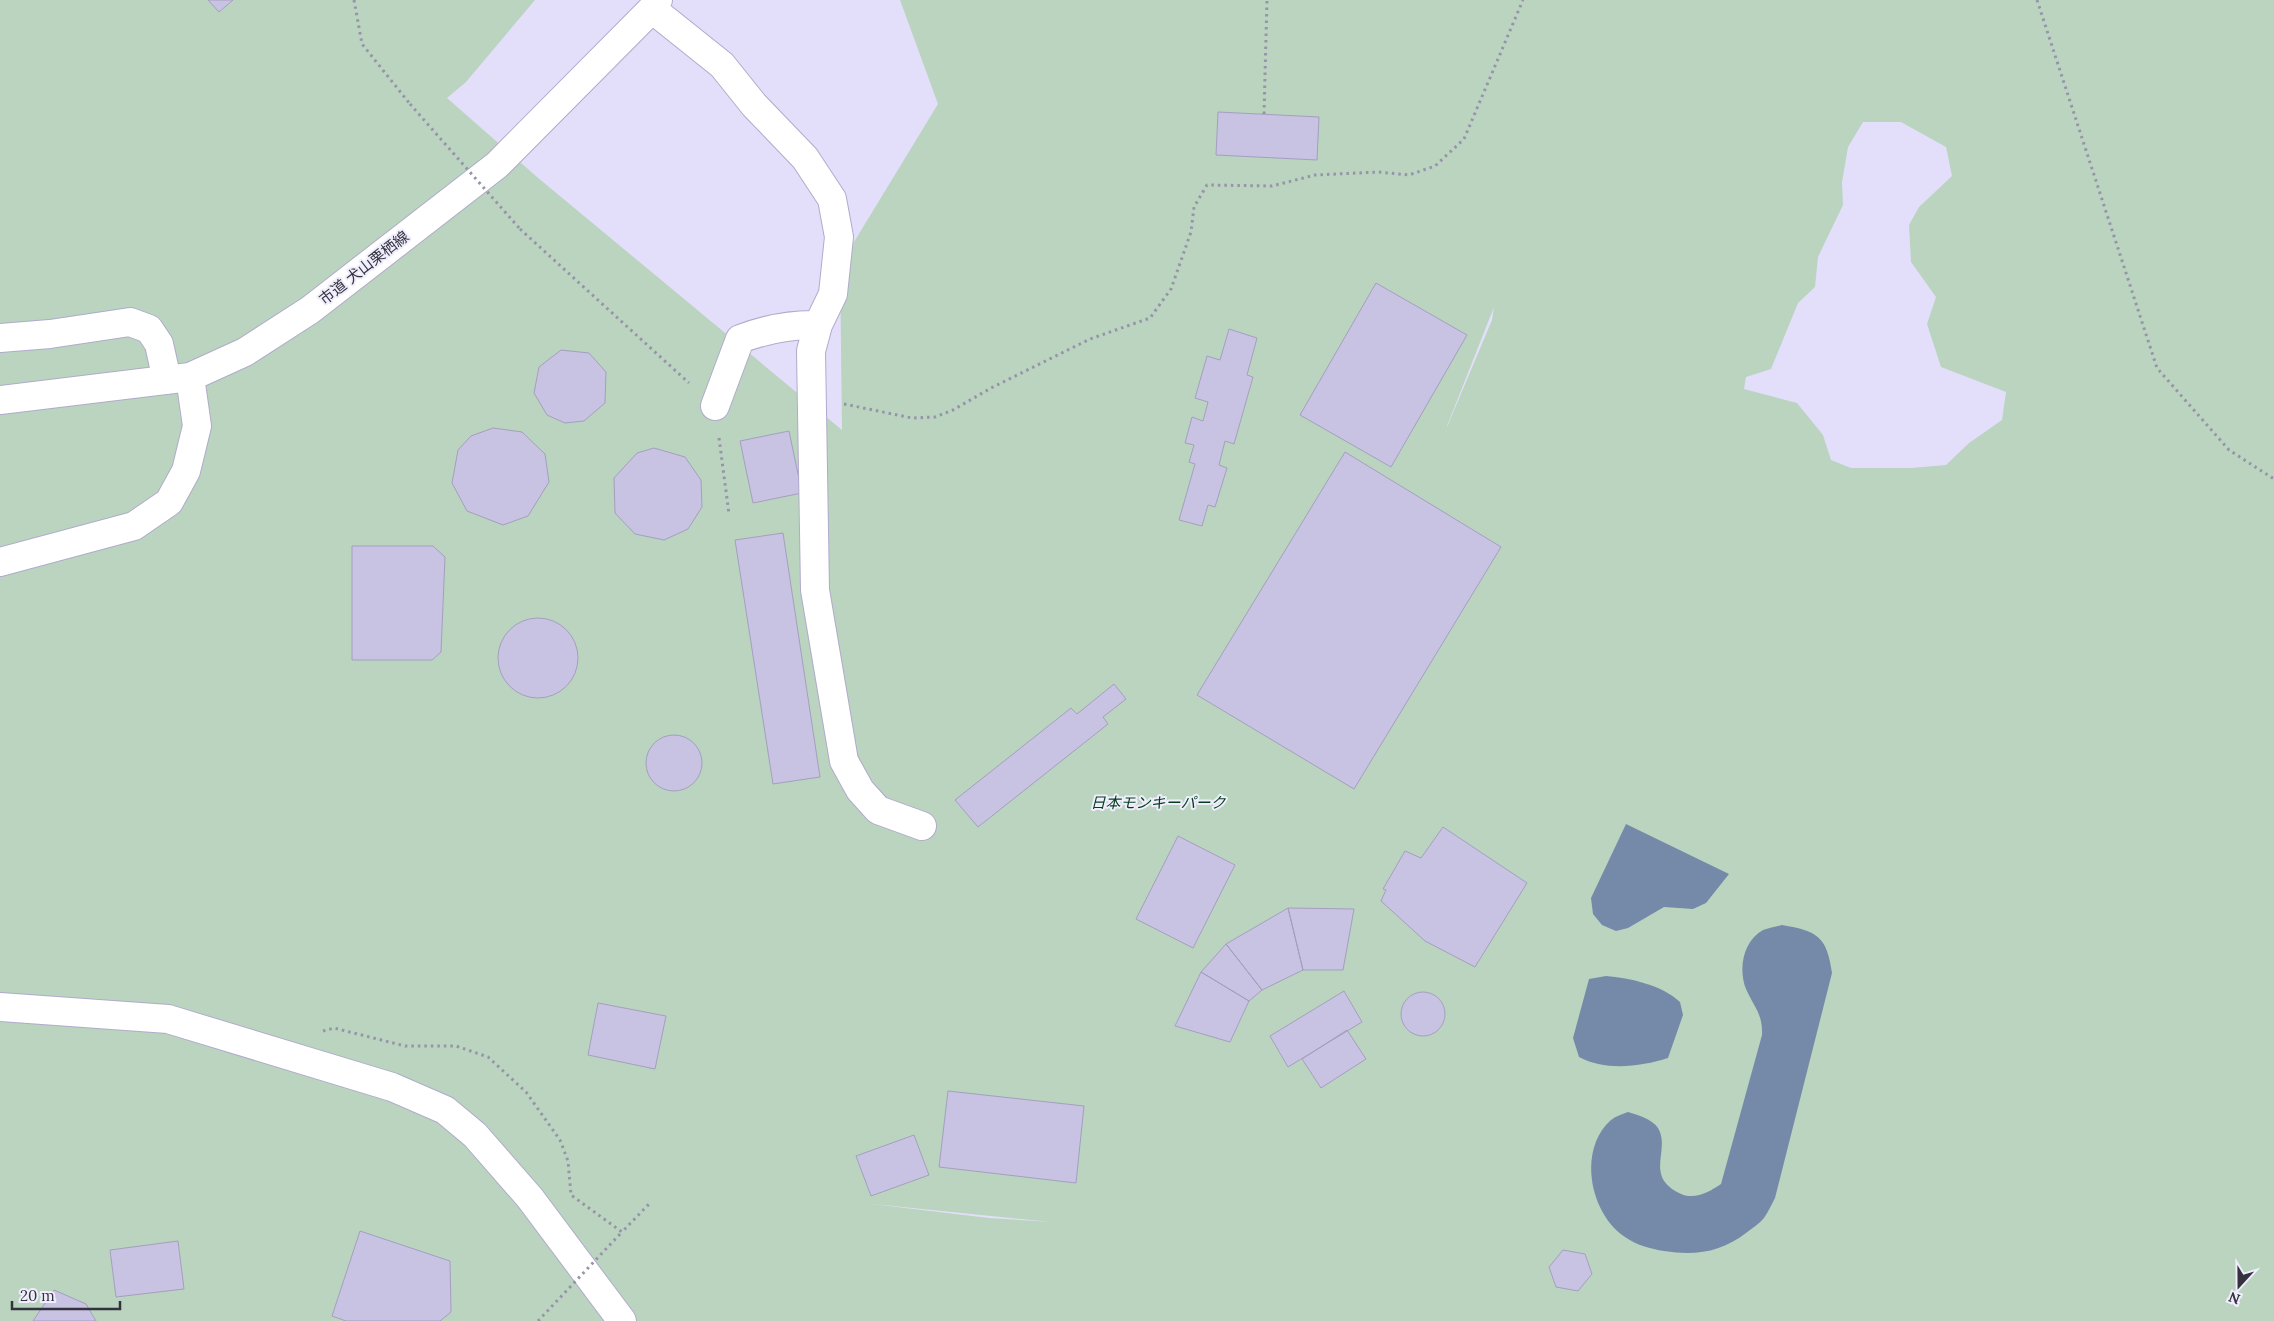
<svg xmlns="http://www.w3.org/2000/svg" width="2274" height="1321" viewBox="0 0 2274 1321" font-family="Lora,'Noto Sans JP',serif">
  <rect width="100%" height="100%" fill="#e3dffa"/>
  <path fill="#bad4c0" fill-rule="evenodd" d="M0,0H535L466,82L447,98L537,177L842,430L840,265L938,104L900,0H2274V1321H0ZM1863,122H1901L1946,147L1952,176L1919,207L1909,225L1911,262L1936,297L1927,324L1941,367L2006,392L2002,420L1969,443L1946,465L1911,468H1851L1831,460L1823,435L1797,403L1744,389L1746,377L1771,369L1798,303L1815,287L1818,257L1843,205L1842,182L1848,147ZM1494,307L1492,320L1447,427V426ZM872,1204H873L1051,1222L989,1218Z"/>
  <path fill="#758aa8" d="M1626,824L1729,874L1706,903L1693,909L1664,907L1628,928L1616,931L1602,925L1593,914L1591,898Z
    M1782,925C1818,931 1827,937 1832,973L1775,1198C1772,1204 1768,1212 1764,1218C1759,1224 1752,1228 1746,1233C1721,1252 1696,1256 1664,1251C1651,1249 1636,1245 1625,1237C1590,1214 1577,1150 1611,1120C1616,1116 1623,1114 1628,1112C1638,1115 1652,1119 1658,1128C1671,1150 1644,1175 1679,1193C1694,1201 1709,1192 1721,1184L1762,1035C1763,1014 1754,1007 1746,989C1738,969 1743,941 1763,930C1769,928 1776,927 1782,925Z
    M1606,976C1630,978 1662,985 1680,1002L1683,1015L1668,1058C1640,1067 1605,1071 1579,1057L1573,1038L1589,979Z"/>
  <path fill="#c8c2e3" stroke="#a49fbe" d="M208,0H233L219,12Z
    M1218,112L1319,117L1317,160L1216,155Z
    M1376,283L1467,335L1391,467L1300,415Z
    M1229,329L1257,338L1247,375L1253,377L1234,444L1225,441L1219,465L1227,468L1215,507L1208,505L1202,526L1179,520L1195,464L1189,462L1194,445L1185,443L1192,417L1203,421L1208,402L1195,398L1207,356L1220,360Z
    M561,350L589,353L606,372L605,403L584,421L565,423L547,415L534,393L539,367Z
    M493,428L522,432L545,454L549,482L528,516L503,525L467,511L452,483L458,450L471,436Z
    M789,431L802,493L753,503L740,441Z
    M654,448L685,457L701,480L702,507L688,529L664,540L635,534L615,513L614,478L637,453Z
    M1345,452L1501,547L1354,789L1197,695Z
    M783,533L820,777L773,784L735,540Z
    M352,546H433L445,557L441,652L432,660H352Z
    M498 658a40 40 0 1 1 80 0a40 40 0 1 1-80 0Z
    M1114,684L1126,699L1103,717L1108,724L978,827L955,800L1071,708L1077,714Z
    M646 763a28 28 0 1 1 56 0a28 28 0 1 1-56 0Z
    M1443,827L1527,883L1475,967L1425,941L1381,901L1386,890L1383,889L1405,851L1421,858Z
    M1178,836L1235,865L1193,948L1136,919Z
    M1288,908L1303,970L1262,990L1226,944Z
    M1288,908L1354,909L1343,970H1303Z
    M1226,944L1262,990L1249,1001L1201,972Z
    M1201,972L1249,1001L1230,1042L1175,1026Z
    M1344,991L1362,1022L1288,1067L1270,1036Z
    M1401 1014a22 22 0 1 1 44 0a22 22 0 1 1-44 0Z
    M598,1003L666,1016L655,1069L588,1055Z
    M1347,1030L1366,1059L1321,1088L1302,1059Z
    M948,1091L1084,1106L1076,1183L939,1167Z
    M914,1135L929,1175L871,1196L856,1156Z
    M360,1231L450,1261L451,1312L440,1321H346L332,1316Z
    M178,1241L184,1289L116,1297L110,1250Z
    M1563,1250L1585,1254L1592,1274L1578,1291L1556,1287L1549,1267Z
    M54,1290L86,1304L96,1321H33Z"/>
  <g fill="none" stroke-linecap="round" stroke-linejoin="round">
    <g stroke="#b0abcb" stroke-width="30">
      <path id="minor" d="M652,9L722,65L754,105L805,158L832,199L839,237L833,294L818,325L811,351L815,590L844,761L860,790L878,810L922,826
        M0,338L50,334L130,322L149,329L159,344L167,380
        M0,400L190,377L245,352L310,310L497,165L652,9L658,0
        M715,406L740,339C764,330 792,324 818,325
        M0,562L134,526L169,502L186,471L197,426L190,377
        M0,1007L168,1019L392,1087L445,1110L475,1135L530,1198L622,1321"/>
    </g>
    <path stroke="#9794a9" stroke-width="3" stroke-dasharray="2.5 4" stroke-linecap="butt" d="M354,0L362,44L410,104
      M2037,0L2157,368L2229,450L2274,479
      M1264,114L1267,0
      M520,229L689,383
      M844,404L912,418L935,417L953,410L991,388L1090,339L1150,318L1171,289L1191,232L1194,207L1207,185L1272,186L1315,175L1379,172L1409,175L1435,166L1464,139L1523,0
      M719,438L729,514
      M323,1031L334,1028L405,1046H456L488,1057L526,1092L560,1140L568,1161L571,1195L622,1232L649,1204"/>
    <use href="#minor" stroke="#fff" stroke-width="28"/>
    <path stroke="#9794a9" stroke-width="3" stroke-dasharray="2.5 4" stroke-linecap="butt" d="M410,104L520,229
      M538,1321L622,1232"/>
  </g>
  <g text-anchor="middle" stroke-width="4" stroke-linejoin="round" paint-order="stroke">
    <g font-size="15" fill="#34323f" stroke="#f0eefc">
      <text transform="translate(364 268) rotate(-38)" y="5">市道 犬山栗栖線</text>
    </g>
    <g font-size="15" font-style="italic" fill="#013e1d" stroke="#f0eefc">
      <text x="1158" y="808">日本モンキーパーク</text>
    </g>
  </g>
  <g transform="translate(2239 1286) rotate(201)" stroke="#f0eefc" stroke-width="4" paint-order="stroke">
  <path d="M0-4L9 19L0 12L-9 19Z" fill="#34323f"/>
  <text y="-8" font-size="14" font-weight="bold" text-anchor="middle" fill="#34323f">N</text>
  </g>
  <path d="M12 1301v8h108v-8" fill="none" stroke="#34323f" stroke-width="2.5"/>
  <text x="20" y="1301" font-size="15" fill="#34323f" stroke="#f0eefc" stroke-width="4" paint-order="stroke">20 m</text>
</svg>
